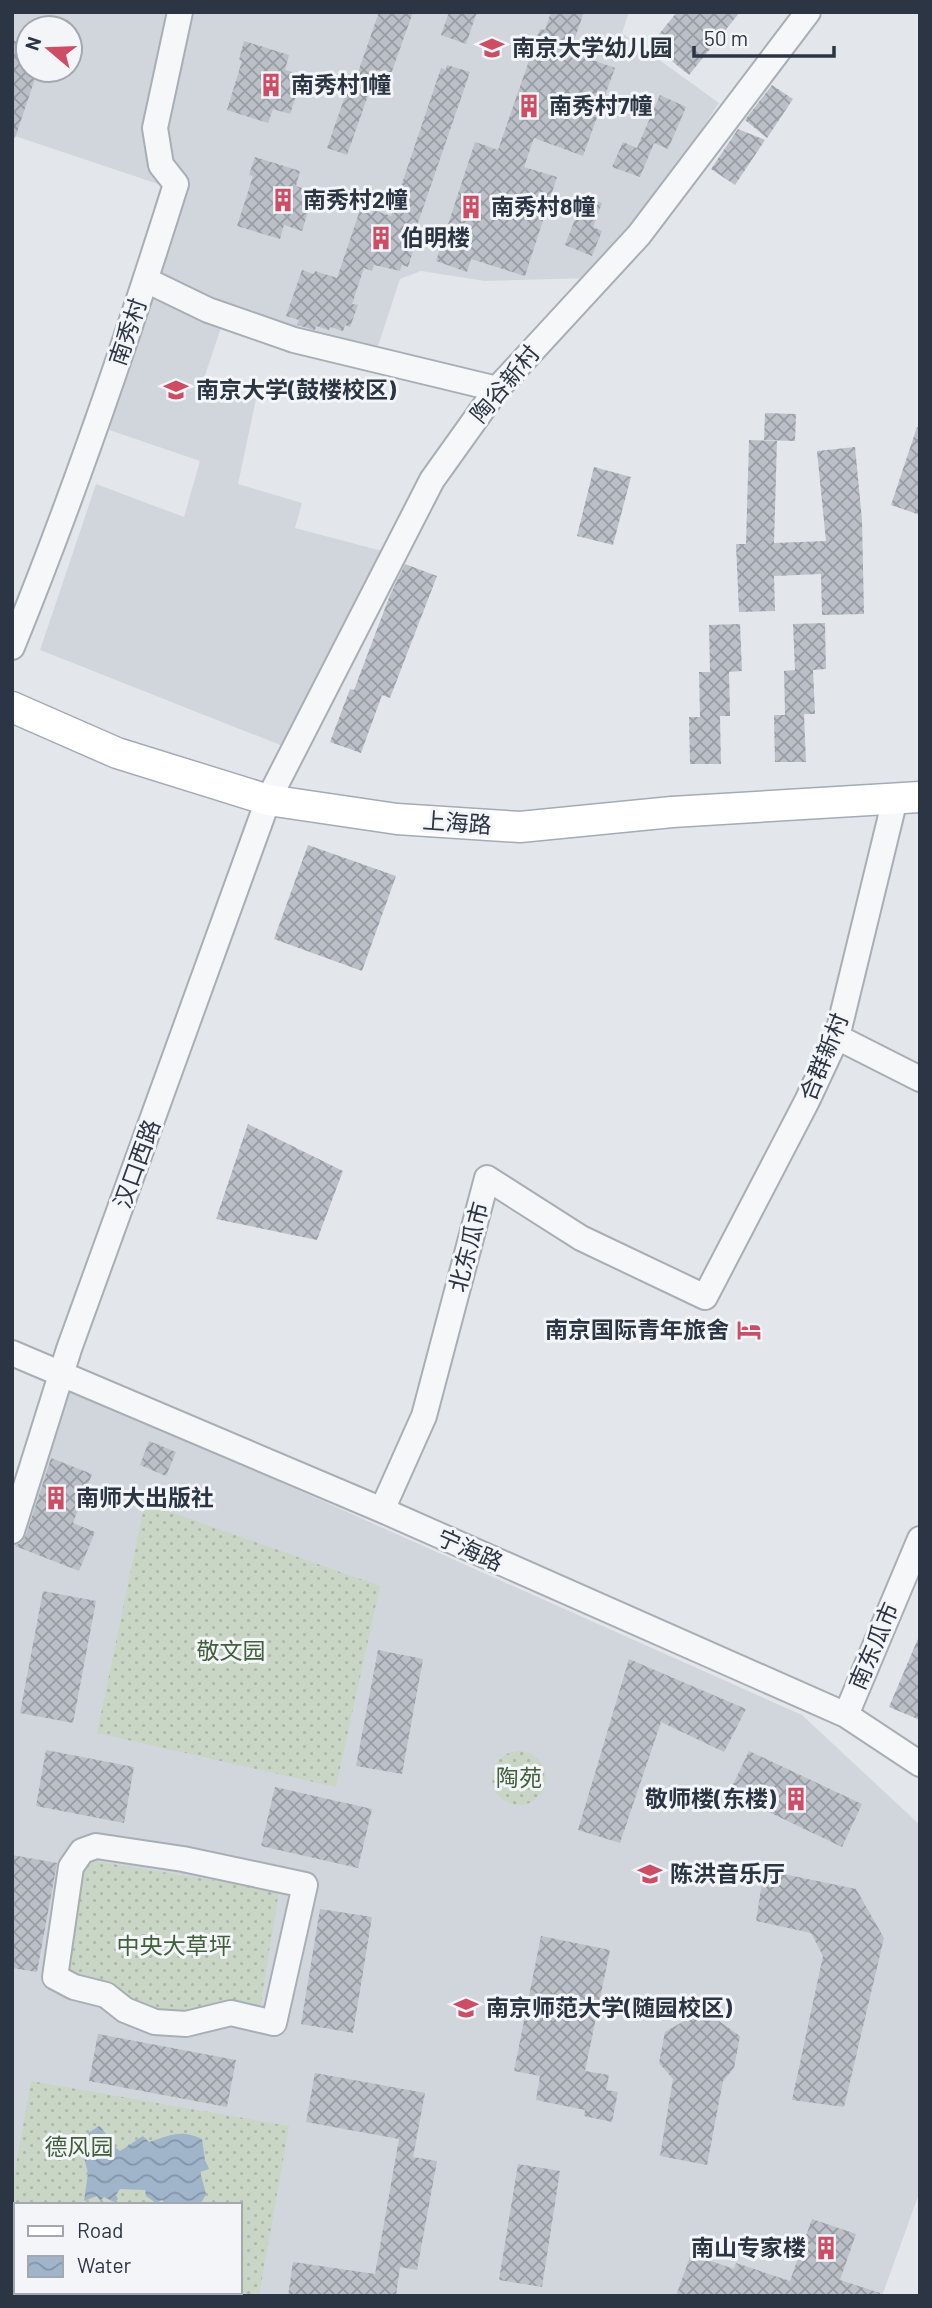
<svg xmlns="http://www.w3.org/2000/svg" width="932" height="2308" viewBox="0 0 932 2308" font-family="Barlow,'Noto Sans SC',sans-serif">
  <defs>
    <pattern id="grass-dots" width="8" height="8" patternUnits="userSpaceOnUse" patternTransform="scale(1.75)"><rect width="8" height="8" fill="#c9d5c5"/><path d="M2 2h.1M6 6h.1" fill="none" stroke="#adb7aa" stroke-width="1.8" stroke-linecap="round"/></pattern>
    <pattern id="water-waves" width="16" height="10" patternUnits="userSpaceOnUse" patternTransform="scale(1.75)"><rect width="16" height="10" fill="#a0b5ca"/><path d="M0 5q4-4 8 0t8 0" fill="none" stroke="#8394a6"/></pattern>
    <pattern id="building-cross-hatch" width="8" height="8" patternUnits="userSpaceOnUse" patternTransform="scale(1.75)"><rect width="8" height="8" fill="#bbc0c8"/><path d="M0 0l8 8M0 8l8-8" fill="none" stroke="#989da4"/></pattern>
  </defs>
  <rect width="100%" height="100%" fill="#e3e7eb"/>
  <path fill="#d1d6dd" fill-rule="evenodd" d="M12,12H629L622,33L719,103L638,227L593,278L485,281L421,271L400,279L378,346L226,313L203,381L256,399L238,484L302,503L295,528L386,552L293,750L40,650L96,484L184,517L200,461L109,430L182,192L12,135ZM28,28H70V70H28Z
    M65,1386L802,1715L920,1825V2191L882,2296H12V1540ZM16,2205H240V2292H16Z"/>
  <path fill="url(#grass-dots)" fill-rule="evenodd" d="M145,1503L380,1586L336,1787L97,1733Z
    M492 1778a27 27 0 1 1 54 0a27 27 0 1 1-54 0Z
    M82,1859L279,1891L259,2014L188,2016L134,2010L109,1982L60,1976Z
    M31,2081L289,2126L259,2296H12V2188ZM16,2205H240V2292H16Z"/>
  <path fill="url(#water-waves)" d="M99,2126C108,2134 110,2144 120,2151L143,2136L149,2142C171,2135 180,2129 202,2139L205,2160L209,2169L200,2172L206,2194L200,2205H166L162,2200L156,2203L146,2196L145,2190L120,2189L116,2195L118,2199L114,2202L104,2197L100,2201L97,2196L84,2201L88,2173L81,2145L90,2143L88,2133Z"/>
  <path fill="url(#building-cross-hatch)" d="M379,12H413L391,74L377,70L347,155L327,148L352,76L356,78Z
    M449,12H477L466,44L441,35Z
    M551,12H584L570,52L615,68L583,156L534,138L524,167L557,177L525,276L471,259L467,272L436,261L475,142L498,150L540,29L545,30Z
    M677,12H740L689,75L651,44Z
    M12,40L28,45V70H38L15,138L12,137Z
    M244,41L289,55L285,70L303,75L290,114L273,109L268,123L227,110L242,61L239,60Z
    M447,65L470,72L411,243L415,245L408,267L402,265L400,271L374,265L372,271L364,268L352,304L358,305L350,327L345,325L343,331L330,327L329,330L316,326L315,330L297,325L299,320L286,316L302,270L314,274L315,271L337,278L360,210L372,214L373,210L391,216L441,68L446,70Z
    M772,85L793,99L767,138L745,120Z
    M660,95L686,107L668,149L654,143L640,177L612,167L623,142L637,148Z
    M738,129L765,140L735,185L711,169Z
    M255,157L300,171L296,186L314,192L302,231L284,225L280,239L237,226L253,176L249,175Z
    M584,196L602,203L593,227L602,231L592,256L565,245Z
    M765,413L796,414L795,441L764,440Z
    M917,427L920,428V515L891,505Z
    M749,440L777,441L774,543L826,541L817,451L855,447L862,520L864,614L822,615L821,574L774,576L775,611L739,612L736,544H746Z
    M594,467L631,477L613,545L577,536Z
    M405,564L437,576L390,698L382,695L361,753L330,742L350,689L354,690L390,595Z
    M825,623L826,669L813,670L815,714H804L806,762H775L774,715H785L784,671L795,670L793,624Z
    M740,624L742,671L729,672L730,716H720L721,764H690L689,717H700L699,672H710L709,625Z
    M308,845L396,876L362,971L274,939Z
    M248,1124L343,1171L317,1240L216,1219Z
    M149,1441L176,1452L166,1476L140,1465Z
    M51,1458L92,1474L73,1523L95,1532L79,1571L15,1546L22,1542L26,1535Z
    M43,1591L96,1601L73,1723L20,1713Z
    M920,1634V1720L889,1707Z
    M378,1650L423,1659L402,1774L356,1766Z
    M629,1659L746,1709L724,1752L661,1722L620,1843L578,1830Z
    M46,1750L134,1767L124,1823L36,1806Z
    M749,1751L862,1804L842,1847L729,1793Z
    M275,1787L372,1809L358,1868L261,1846Z
    M12,1855L57,1863L37,1972L12,1968Z
    M764,1870L856,1889L884,1938L844,2107L792,2100L823,1956L811,1933L756,1921Z
    M320,1909L372,1917L353,2033L301,2024Z
    M541,1936L610,1950L585,2071L609,2075L606,2090L618,2092L612,2122L584,2116L585,2110L536,2100L540,2076L514,2071Z
    M691,2017L719,2021L740,2036L734,2068L723,2081L707,2165L660,2156L673,2079L659,2063L665,2032Z
    M98,2034L236,2060L227,2107L89,2081Z
    M315,2073L425,2093L413,2157L437,2161L417,2270L400,2267L396,2296H288L293,2262L375,2274L399,2139L306,2122Z
    M518,2164L560,2171L542,2287L499,2280Z
    M812,2219L856,2234L840,2280L880,2293V2296H676L691,2254L734,2269L736,2263L790,2281Z"/>
  <g fill="none" stroke-linecap="round" stroke-linejoin="round">
    <g stroke="#a8aeb5" stroke-width="28">
      <path id="minor" d="M146,280L208,310L294,340L497,389
        M12,647C74,495 127,340 176,184L161,165L155,128L180,12
        M837,1037L920,1079
        M12,1353L382,1510L846,1715L920,1764
        M382,1510L424,1416L487,1178L581,1238L705,1297L807,1101L837,1037L895,799
        M12,1531L69,1349L268,800L432,480L497,389L639,235L808,12
        M846,1715L920,1539
        M96,1846L183,1859L305,1885L274,2023L231,2013L186,2024L155,2022L125,2010L106,1995L74,1987L55,1977L71,1867L82,1851Z"/>
    </g>
    <g stroke="#a3abb7" stroke-width="33">
      <path id="major" d="M12,707L117,753L268,800L397,819L520,827L672,812L920,797"/>
    </g>
    <use href="#minor" stroke="#f6f7f9" stroke-width="24"/>
    <use href="#major" stroke="#fff" stroke-width="30"/>
  </g>
  <defs>
    <g id="school-bare" transform="scale(1.89)"><path d="M0-5L7-2L0 1L-7-2ZM-4 1L0 2.5L4 1V4Q0 6-4 4Z" fill="#cc4d64" stroke="#f3f5f8" stroke-width="2.5" paint-order="stroke"/></g>
    <g id="building-bare" transform="scale(1.89)"><path d="M-4-6H4V6H1V3H-1V6H-4ZM-2.5-4.3h1.7v1.8h-1.7ZM.8-4.3h1.7v1.8H.8ZM-2.5-1h1.7V.8h-1.7ZM.8-1h1.7V.8H.8Z" fill="#cc4d64" stroke="#f3f5f8" stroke-width="2.5" paint-order="stroke"/></g>
    <g id="university-bare" transform="scale(1.89)"><path d="M0-5L7-2L0 1L-7-2ZM-4 1L0 2.5L4 1V4Q0 6-4 4Z" fill="#cc4d64" stroke="#f3f5f8" stroke-width="2.5" paint-order="stroke"/></g>
    <g id="hotel-bare" transform="scale(1.89)"><path d="M-6-4.5h1.5V1H6V5H4.5V3h-9V5H-6ZM-4 0a1.8 1.8 0 1 1 3.6 0ZM.5 0V-2.5h3Q6-2.5 6 0Z" fill="#cc4d64" stroke="#f3f5f8" stroke-width="2.5" paint-order="stroke"/></g>
  </defs>
  <g fill-rule="evenodd">
    <use href="#school-bare" x="492" y="48"/>
    <use href="#building-bare" x="271" y="85"/>
    <use href="#building-bare" x="529" y="106"/>
    <use href="#building-bare" x="283" y="200"/>
    <use href="#building-bare" x="471" y="207"/>
    <use href="#building-bare" x="381" y="238"/>
    <use href="#university-bare" x="176" y="390"/>
    <use href="#hotel-bare" x="749" y="1330"/>
    <use href="#building-bare" x="56" y="1498"/>
    <use href="#building-bare" x="796" y="1799"/>
    <use href="#university-bare" x="650" y="1874"/>
    <use href="#university-bare" x="466" y="2008"/>
    <use href="#building-bare" x="826" y="2248"/>
  </g>
  <g text-anchor="middle" stroke-width="6" stroke-linejoin="round" paint-order="stroke">
    <g font-size="23" font-weight="bold" fill="#2b3543" stroke="#f3f5f8" text-anchor="start">
      <text x="512" y="56">南京大学幼儿园</text>
      <text x="291" y="93">南秀村1幢</text>
      <text x="549" y="114">南秀村7幢</text>
      <text x="303" y="208">南秀村2幢</text>
      <text x="491" y="215">南秀村8幢</text>
      <text x="401" y="246">伯明楼</text>
      <text x="196" y="398">南京大学(鼓楼校区)</text>
      <text x="729" y="1338" text-anchor="end">南京国际青年旅舍</text>
      <text x="76" y="1506">南师大出版社</text>
      <text x="776" y="1807" text-anchor="end">敬师楼(东楼)</text>
      <text x="670" y="1882">陈洪音乐厅</text>
      <text x="486" y="2016">南京师范大学(随园校区)</text>
      <text x="806" y="2256" text-anchor="end">南山专家楼</text>
    </g>
    <g font-size="23" fill="#2b3543" stroke="#f3f5f8">
      <text transform="translate(128 332) rotate(-71)" y="8">南秀村</text>
      <text transform="translate(505 384) rotate(-50)" y="8">陶谷新村</text>
      <text transform="translate(457 823) rotate(4)" y="8">上海路</text>
      <text transform="translate(824 1057) rotate(-68)" y="8">合群新村</text>
      <text transform="translate(137 1164) rotate(-70)" y="8">汉口西路</text>
      <text transform="translate(469 1247) rotate(-75)" y="8">北东瓜市</text>
      <text transform="translate(470 1550) rotate(24)" y="8">宁海路</text>
      <text transform="translate(874 1646) rotate(-67)" y="8">南东瓜市</text>
    </g>
    <g font-size="23" fill="#415f39" stroke="#f3f5f8">
      <text x="231" y="1659">敬文园</text>
      <text x="519" y="1786">陶苑</text>
      <text x="174" y="1954">中央大草坪</text>
      <text x="79" y="2155">德风园</text>
    </g>
  </g>
  <rect width="932" height="2308" fill="none" stroke="#2b3543" stroke-width="28"/>
  <rect x="14" y="2203" width="228" height="91" fill="#f3f5f8" stroke="#a3a8b0" stroke-width="2"/>
  <rect x="28" y="2226" width="35" height="10" fill="#ffffff" stroke="#a3a8b0" stroke-width="2"/>
  <text x="77" y="2238" font-size="21" fill="#2b3543">Road</text>
  <rect x="28" y="2256" width="35" height="21" fill="url(#water-waves)" stroke="#a3a8b0" stroke-width="2"/>
  <text x="77" y="2273" font-size="21" fill="#2b3543">Water</text>
  <g transform="translate(49 49) rotate(289)"><circle r="33" fill="#f3f5f8" stroke="#a3a8b0" stroke-width="2"/>
  <path d="M0-5L12 26L0 18L-12 26Z" fill="#cc4d64"/>
  <text y="-10" font-size="19" font-weight="bold" text-anchor="middle" fill="#2b3543">N</text>
  </g>
  <path d="M694 46v10h140v-10" fill="none" stroke="#2b3543" stroke-width="3.5"/>
  <text x="704" y="46" font-size="21" fill="#2b3543" stroke="#f3f5f8" stroke-width="5" paint-order="stroke">50 m</text>
</svg>
